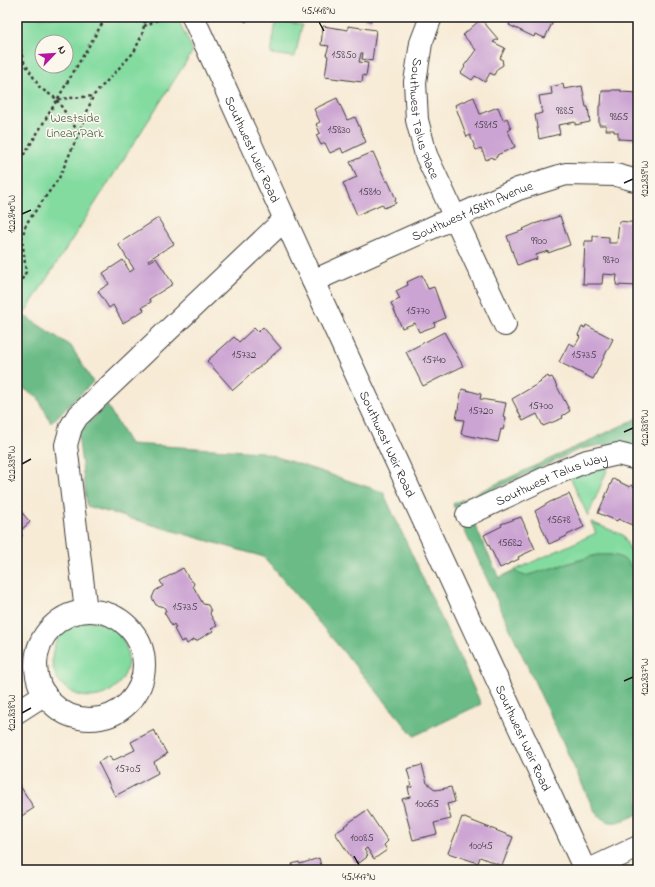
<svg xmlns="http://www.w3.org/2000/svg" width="655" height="887" viewBox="0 0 655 887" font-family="'Indie Flower',sans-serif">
  <rect width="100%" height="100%" fill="#fbf7ec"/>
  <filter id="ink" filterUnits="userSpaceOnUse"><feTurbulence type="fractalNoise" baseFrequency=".025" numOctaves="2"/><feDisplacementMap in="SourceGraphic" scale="8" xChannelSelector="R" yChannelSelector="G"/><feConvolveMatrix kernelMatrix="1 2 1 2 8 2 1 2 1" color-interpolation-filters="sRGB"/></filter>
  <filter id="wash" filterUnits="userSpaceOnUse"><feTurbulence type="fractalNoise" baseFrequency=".012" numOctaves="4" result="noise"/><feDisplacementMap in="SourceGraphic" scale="16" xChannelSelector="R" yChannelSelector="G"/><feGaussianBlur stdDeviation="0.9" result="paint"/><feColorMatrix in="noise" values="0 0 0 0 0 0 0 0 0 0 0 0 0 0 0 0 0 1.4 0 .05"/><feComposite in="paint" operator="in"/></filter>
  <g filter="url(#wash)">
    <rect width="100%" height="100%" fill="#f7ebd6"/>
    <path fill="#83dba0" stroke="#507c5e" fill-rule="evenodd" d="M17,17H177L193,51L17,325ZM42,42H66V66H42Z
      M276,20L302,25L295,57L271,54Z
      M610,463L588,516L569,475Z
      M591,522L623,535L638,567V579L632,568L597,555L525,576L519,574L515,570L596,533Z
      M52 659a38 38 0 1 1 76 0a38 38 0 1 1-76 0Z"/>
    <path fill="#6abb86" stroke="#436c51" d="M23,315L71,346L93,382L51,423L38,398L17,384V325Z
      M107,405L130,444L262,452L383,492L481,704L414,736L264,557L87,506L78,433Z
      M638,418V447C617,443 598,444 578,450L454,508L453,504Z
      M473,521L499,578L515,570L519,574L525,576L597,555C614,554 626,555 634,572C636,577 638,579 638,584L634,586L638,594V814C620,823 606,829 593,808L462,525Z"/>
    <g id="blocks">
      <path fill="#cca4d3" d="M239,17H250L246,22Z
        M360,17H372L371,21Z
        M510,17H555L545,38L535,34L534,37L509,25L510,23L508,22Z
        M481,19L498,39L493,42L505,48L500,58L502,59L503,65L497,69L494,75L490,73L485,82L475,76L472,80L461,73L465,67L464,66L476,50L463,35Z
        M323,26L348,30V26L376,30L372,61L362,59L363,53H361L359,62L368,63L366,76L363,75L362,82L325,77L328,56L326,55L329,46L321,45Z
        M563,84L564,89L582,86L586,107H588L590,122L575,125V122L558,125L560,134L539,139L535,115L542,113L539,96L552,94L551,87Z
        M612,90H621V92L638,93V140L618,139V132H614V130H606V125H599V106H601L602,91H611Z
        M474,97L480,114L498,107L503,120L507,118L511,129L508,131L515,147L497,155V157L493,159L492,157L486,160L481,148L476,150L470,135L467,137L455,105Z
        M337,98L347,120L355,117L366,142L343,153L341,148L330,153L325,143L321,145L316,135L320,133L316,124L320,122L314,109Z
        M373,152L386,181H388L396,199L395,200L396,203L384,208L382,204L357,215L343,183L357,177L350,162Z
        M560,216L570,245L548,253V251L536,255L537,259L517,265L507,236L524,230L523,229L534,224Z
        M158,218L174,244L148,260L149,262L156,258L173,284L149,299L151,302L142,307L144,310L123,323L113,305L109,308L98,291L109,284L103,273L123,260L130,272L134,269L118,244Z
        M619,221L638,223V286L616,285L617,275L603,274L602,284H583L585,241H593V236L609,237V243H617Z
        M422,275L428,289L434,287L445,318L434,323L435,326L419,332L415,323L402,328L391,303L400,299L396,291L408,285L407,282Z
        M586,325L613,339L593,379L559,362L569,343L575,346L580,337L578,335L582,327L585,328Z
        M263,327L281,348L233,390L207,361L234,337L239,342L254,328L258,332Z
        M444,332L463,366L423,386L406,352Z
        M548,376L549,378L552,377L570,411L562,416L563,418L543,426L537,414L523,421L512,399L541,382L540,381Z
        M462,389L481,394L480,399L506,403L503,417L506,418L503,430L501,429L498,442L461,434L464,420L456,419Z
        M613,479L630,487L631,485L638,488L637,527L618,519L617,521L598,513Z
        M569,494L584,527L567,535V536L549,544L535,511L550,502Z
        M17,507L30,522L20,531L22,536L17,540Z
        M521,517L535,549L518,557L519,559L500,568L484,535L502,526L501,524Z
        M183,568L188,577L194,583L193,586L203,604L208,605L211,611L210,614L217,626L211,629L213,631L196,641L194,639L187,644L185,640L181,642L174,629L176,628L174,624L172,626L164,612L166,611L164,607L156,605L152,598L155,591L163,586L160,581Z
        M154,730L167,754L154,762L158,773L115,796L98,762L110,756L112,761L135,750L131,742Z
        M422,765L427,783L436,790L451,787L455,802L447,804L451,819L434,823L437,834L413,840L402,799L410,797L408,787H412L407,769Z
        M17,781L34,808L17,819Z
        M367,810L388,841L384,845L387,850L374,859L367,848L364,850L368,855L366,856L367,857L358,864L357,861L355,863L335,833L345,827L344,826Z
        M462,817L513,837L502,866L480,857L478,863L448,853Z
        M319,858L322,870H294L292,864L299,862L300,864Z"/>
    </g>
  </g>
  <g filter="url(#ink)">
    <use href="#blocks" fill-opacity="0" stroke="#3d3b38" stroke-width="1"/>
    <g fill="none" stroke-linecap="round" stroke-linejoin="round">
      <g stroke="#3d3b38" stroke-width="24">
        <g id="minor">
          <path id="s1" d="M193,17L313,281L585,870"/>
          <path id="s2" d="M431,17L421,43L415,82L417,120L426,155L505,325"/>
          <path id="s3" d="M313,281L518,189L566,174L616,175L638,181"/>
          <path id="s4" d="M467,515L552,475L587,461L618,454L638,459"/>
          <path d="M86,611L66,445L71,427L77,417L285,219"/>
          <circle cx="90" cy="665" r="54"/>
          <path d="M17,712L45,694"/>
          <path d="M589,870L638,847"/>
        </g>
      </g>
      <path stroke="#3d3b38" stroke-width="2.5" stroke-dasharray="3 3" stroke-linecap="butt" d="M144,26L164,17
        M17,31L23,60L40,88L57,99L93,96
        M57,100L79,133
        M17,165L35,137L106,17
        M17,283L21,281L26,272L22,238L26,224L59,178L79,133L93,96L134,52L142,35L146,17"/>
      <use href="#minor" stroke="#fff" stroke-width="22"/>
    </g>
  </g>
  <path fill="none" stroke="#1c1c1c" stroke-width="1.5" d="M319,22L324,31M624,183L633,179M22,214L31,210M624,432L633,428M22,464L31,459M624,681L633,677M22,713L31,708M354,856L359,865"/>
  <g text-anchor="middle" stroke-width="3.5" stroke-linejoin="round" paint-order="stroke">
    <g font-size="11" fill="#483e4a">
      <text x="344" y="58">15850</text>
      <text x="565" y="114">9885</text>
      <text x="619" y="120">9865</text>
      <text x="486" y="128">15815</text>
      <text x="339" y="133">15830</text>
      <text x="370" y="195">15810</text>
      <text x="539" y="244">9900</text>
      <text x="611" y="263">9870</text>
      <text x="418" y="314">15770</text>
      <text x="244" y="358">15732</text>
      <text x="584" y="358">15735</text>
      <text x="434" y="363">15740</text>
      <text x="541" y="409">15700</text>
      <text x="481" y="414">15720</text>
      <text x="559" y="523">15678</text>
      <text x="510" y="546">15682</text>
      <text x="185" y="610">15735</text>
      <text x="128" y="772">15705</text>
      <text x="427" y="807">10065</text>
      <text x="362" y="841">10085</text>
      <text x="481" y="849">10045</text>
    </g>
    <g font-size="13" fill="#405f4a" stroke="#fbf7ec">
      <text x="75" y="122">Westside<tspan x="75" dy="15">Linear Park</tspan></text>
    </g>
    <g font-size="13" fill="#1c1c1c" stroke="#fbf7ec">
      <text dy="5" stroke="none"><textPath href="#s2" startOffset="105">Southwest Talus Place</textPath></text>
      <text dy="5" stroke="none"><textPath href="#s1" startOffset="145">Southwest Weir Road</textPath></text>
      <text dy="5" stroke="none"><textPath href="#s3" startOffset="174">Southwest 158th Avenue</textPath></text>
      <text dy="5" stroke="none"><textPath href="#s1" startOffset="469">Southwest Weir Road</textPath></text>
      <text dy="5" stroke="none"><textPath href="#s4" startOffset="92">Southwest Talus Way</textPath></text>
      <text dy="5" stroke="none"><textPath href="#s1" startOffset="793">Southwest Weir Road</textPath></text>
    </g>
  </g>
  <rect width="655" height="887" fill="none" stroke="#fbf7ec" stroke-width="44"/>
  <g transform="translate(54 54) rotate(65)"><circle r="19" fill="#fbf7ec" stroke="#a29f99"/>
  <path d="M0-3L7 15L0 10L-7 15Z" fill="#b5179e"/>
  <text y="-6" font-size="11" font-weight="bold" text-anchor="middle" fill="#1c1c1c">N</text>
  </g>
  <rect x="22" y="22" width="611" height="843" fill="none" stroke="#1c1c1c" stroke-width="1.5"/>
  <g font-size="10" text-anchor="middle" fill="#1c1c1c">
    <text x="319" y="14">45.448°N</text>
    <text transform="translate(644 179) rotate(-90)" y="4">122.839°W</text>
    <text transform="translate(11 214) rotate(-90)" y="4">122.840°W</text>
    <text transform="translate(644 428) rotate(-90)" y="4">122.838°W</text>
    <text transform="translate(11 464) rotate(-90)" y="4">122.839°W</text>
    <text transform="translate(644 677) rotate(-90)" y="4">122.837°W</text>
    <text transform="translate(11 713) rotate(-90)" y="4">122.838°W</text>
    <text x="359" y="880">45.447°N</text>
  </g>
</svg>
